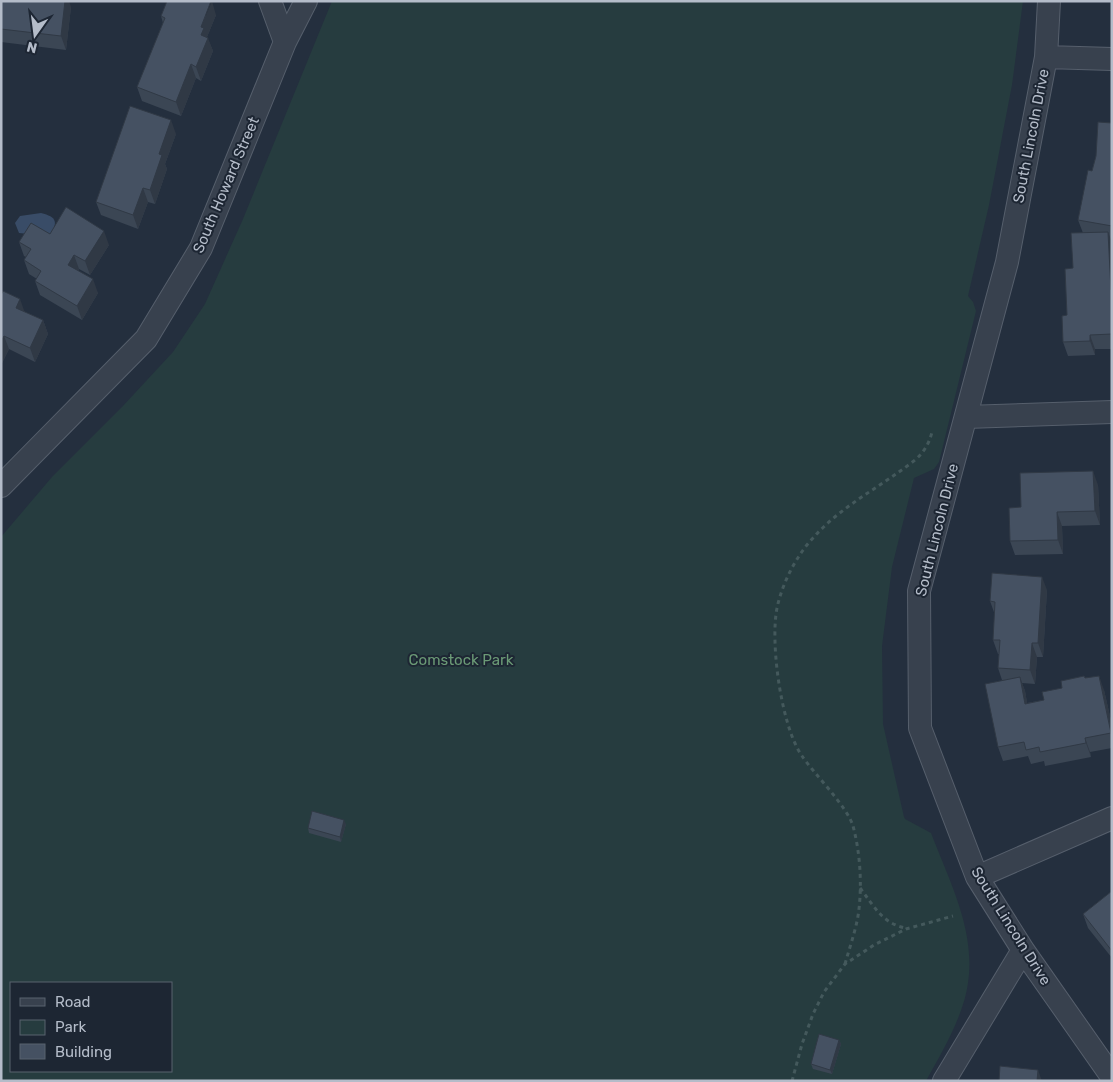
<svg xmlns="http://www.w3.org/2000/svg" width="1113" height="1082" viewBox="0 0 1113 1082" font-family="Rubik,sans-serif">
  <rect width="100%" height="100%" fill="#242f3e"/>
  <path fill="#263c3f" fill-rule="evenodd" d="M332,1H1023L1012,85L989,205L968,296L973,302L976,311L939,462L934,469L914,478L892,567L882,646L883,724L904,817L905,819L931,833C949,880 976,931 968,983C964,1015 942,1052 926,1081H1V537L52,477L122,407L173,352L205,304L243,219ZM11,983H171V1071H11Z"/>
  <path fill="#394c67" d="M41,213C57,217 58,222 50,236L19,233L15,223L20,216Z"/>
  <g fill="none" stroke-linecap="round" stroke-linejoin="round">
    <g stroke="#565f6c" stroke-width="24">
      <path id="street" d="M270,1L285,42
        M1049,1L1046,57L1007,262L919,591L920,728L977,877L1023,950L1112,1077
        M1046,57L1112,59
        M966,417L1112,412
        M1,486L146,339L201,248L285,42L306,1
        M977,877L1112,818
        M944,1081L1023,950"/>
    </g>
    <path stroke="#44595c" stroke-width="3" stroke-dasharray="4 4" stroke-linecap="butt" d="M860,888C874,906 882,923 905,928
      M845,964C850,946 857,927 859,909C862,882 860,852 853,826C847,806 814,774 802,756C781,726 770,643 777,608C782,584 796,556 813,538C842,505 881,487 915,460C924,452 929,444 932,432
      M792,1081L802,1044L813,1014L824,992L845,964L874,945L906,929L953,916"/>
    <use href="#street" stroke="#38414e" stroke-width="22"/>
  </g>
  <path fill="#3b4654" d="M1,1L71,7L66,50L1,42Z
    M216,15L207,37L213,51L201,81L196,78L181,116L142,101L137,87L163,23L161,16Z
    M1112,123V239H1110L1112,242V349H1095V355L1068,356L1063,342L1067,315L1073,268L1083,233L1078,220L1096,156Z
    M176,134L165,164L167,169L155,204L148,202L138,229L101,215L96,202Z
    M50,234L109,245L90,275L79,269L78,271L98,293L82,320L40,295L35,281L37,279L29,274L24,260L26,257L24,256L19,242Z
    M1,295L25,312L43,320L48,334L35,362L9,349L1,365Z
    M1098,485L1100,525L1062,526L1063,554L1015,555L1010,541L1021,507Z
    M1047,590L1043,657H1037L1035,684L1022,683L1025,691L1027,703L1044,700L1062,688L1084,676L1085,678L1104,690L1112,725V748L1090,752L1091,757L1045,766L1044,761L1031,764L1028,756L1003,761L998,747L1002,680L998,668L999,654H998L993,640L995,615L990,601Z
    M346,824L341,842L309,833L308,828Z
    M1112,891V958L1088,928L1083,914Z
    M839,1040L841,1044L832,1074L813,1069L811,1064Z"/>
  <path fill="#303945" d="M65,1H69L71,7L66,50L61,36Z
    M212,1L216,15L207,37L208,38L213,51L201,81L196,67L201,35V27Z
    M191,64L196,78L181,116L176,102Z
    M171,120L176,134L165,164L167,169L155,204L150,190L159,154Z
    M143,188L148,202L138,229L133,215Z
    M104,231L109,245L90,275L85,261Z
    M1108,232L1112,242V292L1111,290Z
    M74,255L79,269L73,279L68,265Z
    M93,279L98,293L82,320L77,306Z
    M20,299L25,313L16,308Z
    M43,320L48,334L35,362L30,348Z
    M1090,335L1095,349V355L1090,341Z
    M4,336L9,349L1,365V341Z
    M1093,471L1098,485L1100,525L1095,511Z
    M1057,512L1062,526L1063,554L1058,540Z
    M1042,577L1047,590L1043,657L1038,643Z
    M1032,643L1037,657L1035,684L1030,670Z
    M1099,676L1104,690L1112,725V735Z
    M1020,677L1025,691L1030,718L1025,704Z
    M1085,738L1090,752L1091,757L1086,743Z
    M344,820L346,824L341,842L340,837Z
    M839,1040L841,1044L832,1074L830,1070Z
    M1038,1070L1042,1081H1037Z"/>
  <path fill="#455162" stroke="#303945" d="M1,1H65L61,36L1,29Z
    M167,1H211L201,27L204,28L201,35L208,38L196,67L191,64L176,102L137,87L165,18L161,16Z
    M130,106L171,120L159,154L162,155L150,190L143,188L133,215L96,202Z
    M1098,122L1112,123V226L1078,220L1088,170L1092,171L1096,156Z
    M66,207L104,231L85,261L74,255L68,265L93,279L77,306L35,281L41,271L24,260L31,249L19,242L31,223L50,234Z
    M1108,232L1111,290H1112V334L1090,335V341L1063,342L1062,316L1067,315L1065,269L1073,268L1071,233Z
    M3,291L20,299L16,308L43,320L30,348L4,336L1,341V295Z
    M1093,471L1095,511L1057,512L1058,540L1010,541L1009,508L1021,507L1020,473Z
    M992,573L1042,577L1038,643H1032L1030,670L998,668L1000,640H993L995,602L990,601Z
    M1084,676L1085,678L1099,676L1111,733L1085,738L1086,743L1040,752L1039,747L1026,750L1024,742L998,747L985,684L1020,677L1025,704L1044,700L1042,692L1062,688L1061,681Z
    M312,811L344,820L340,837L308,828Z
    M1112,891V951L1083,914Z
    M819,1034L839,1040L830,1070L811,1064Z
    M1000,1066L1038,1070L1037,1081H999Z"/>
  <g text-anchor="middle" stroke-width="4" stroke-linejoin="round" paint-order="stroke">
    <g font-size="15" fill="#b4bcc9" stroke="#1d2633">
      <text transform="translate(1031 136) rotate(-79)" y="5">South Lincoln Drive</text>
      <text transform="translate(226 185) rotate(-67)" y="5">South Howard Street</text>
      <text transform="translate(937 530) rotate(-76)" y="5">South Lincoln Drive</text>
      <text transform="translate(1011 926) rotate(58)" y="5">South Lincoln Drive</text>
    </g>
    <g font-size="15" fill="#6b9a76" stroke="#1d2633">
      <text x="461" y="665">Comstock Park</text>
    </g>
  </g>
  <rect width="1113" height="1082" fill="none" stroke="#b4bcc9" stroke-width="5"/>
  <rect x="10" y="982" width="162" height="90" fill="#1d2633" stroke="#59626f"/>
  <rect x="20" y="998" width="25" height="8" fill="#38414e" stroke="#59626f"/>
  <text x="55" y="1007" font-size="15" fill="#b4bcc9">Road</text>
  <rect x="20" y="1020" width="25" height="15" fill="#263c3f" stroke="#59626f"/>
  <text x="55" y="1032" font-size="15" fill="#b4bcc9">Park</text>
  <rect x="20" y="1044" width="25" height="15" fill="#455162" stroke="#59626f"/>
  <text x="55" y="1057" font-size="15" fill="#b4bcc9">Building</text>
  <g transform="translate(35 35) rotate(194)" stroke="#1d2633" stroke-width="4" paint-order="stroke">
  <path d="M0-4L9 19L0 12L-9 19Z" fill="#b4bcc9"/>
  <text y="-8" font-size="14" font-weight="bold" text-anchor="middle" fill="#b4bcc9">N</text>
  </g>
</svg>
